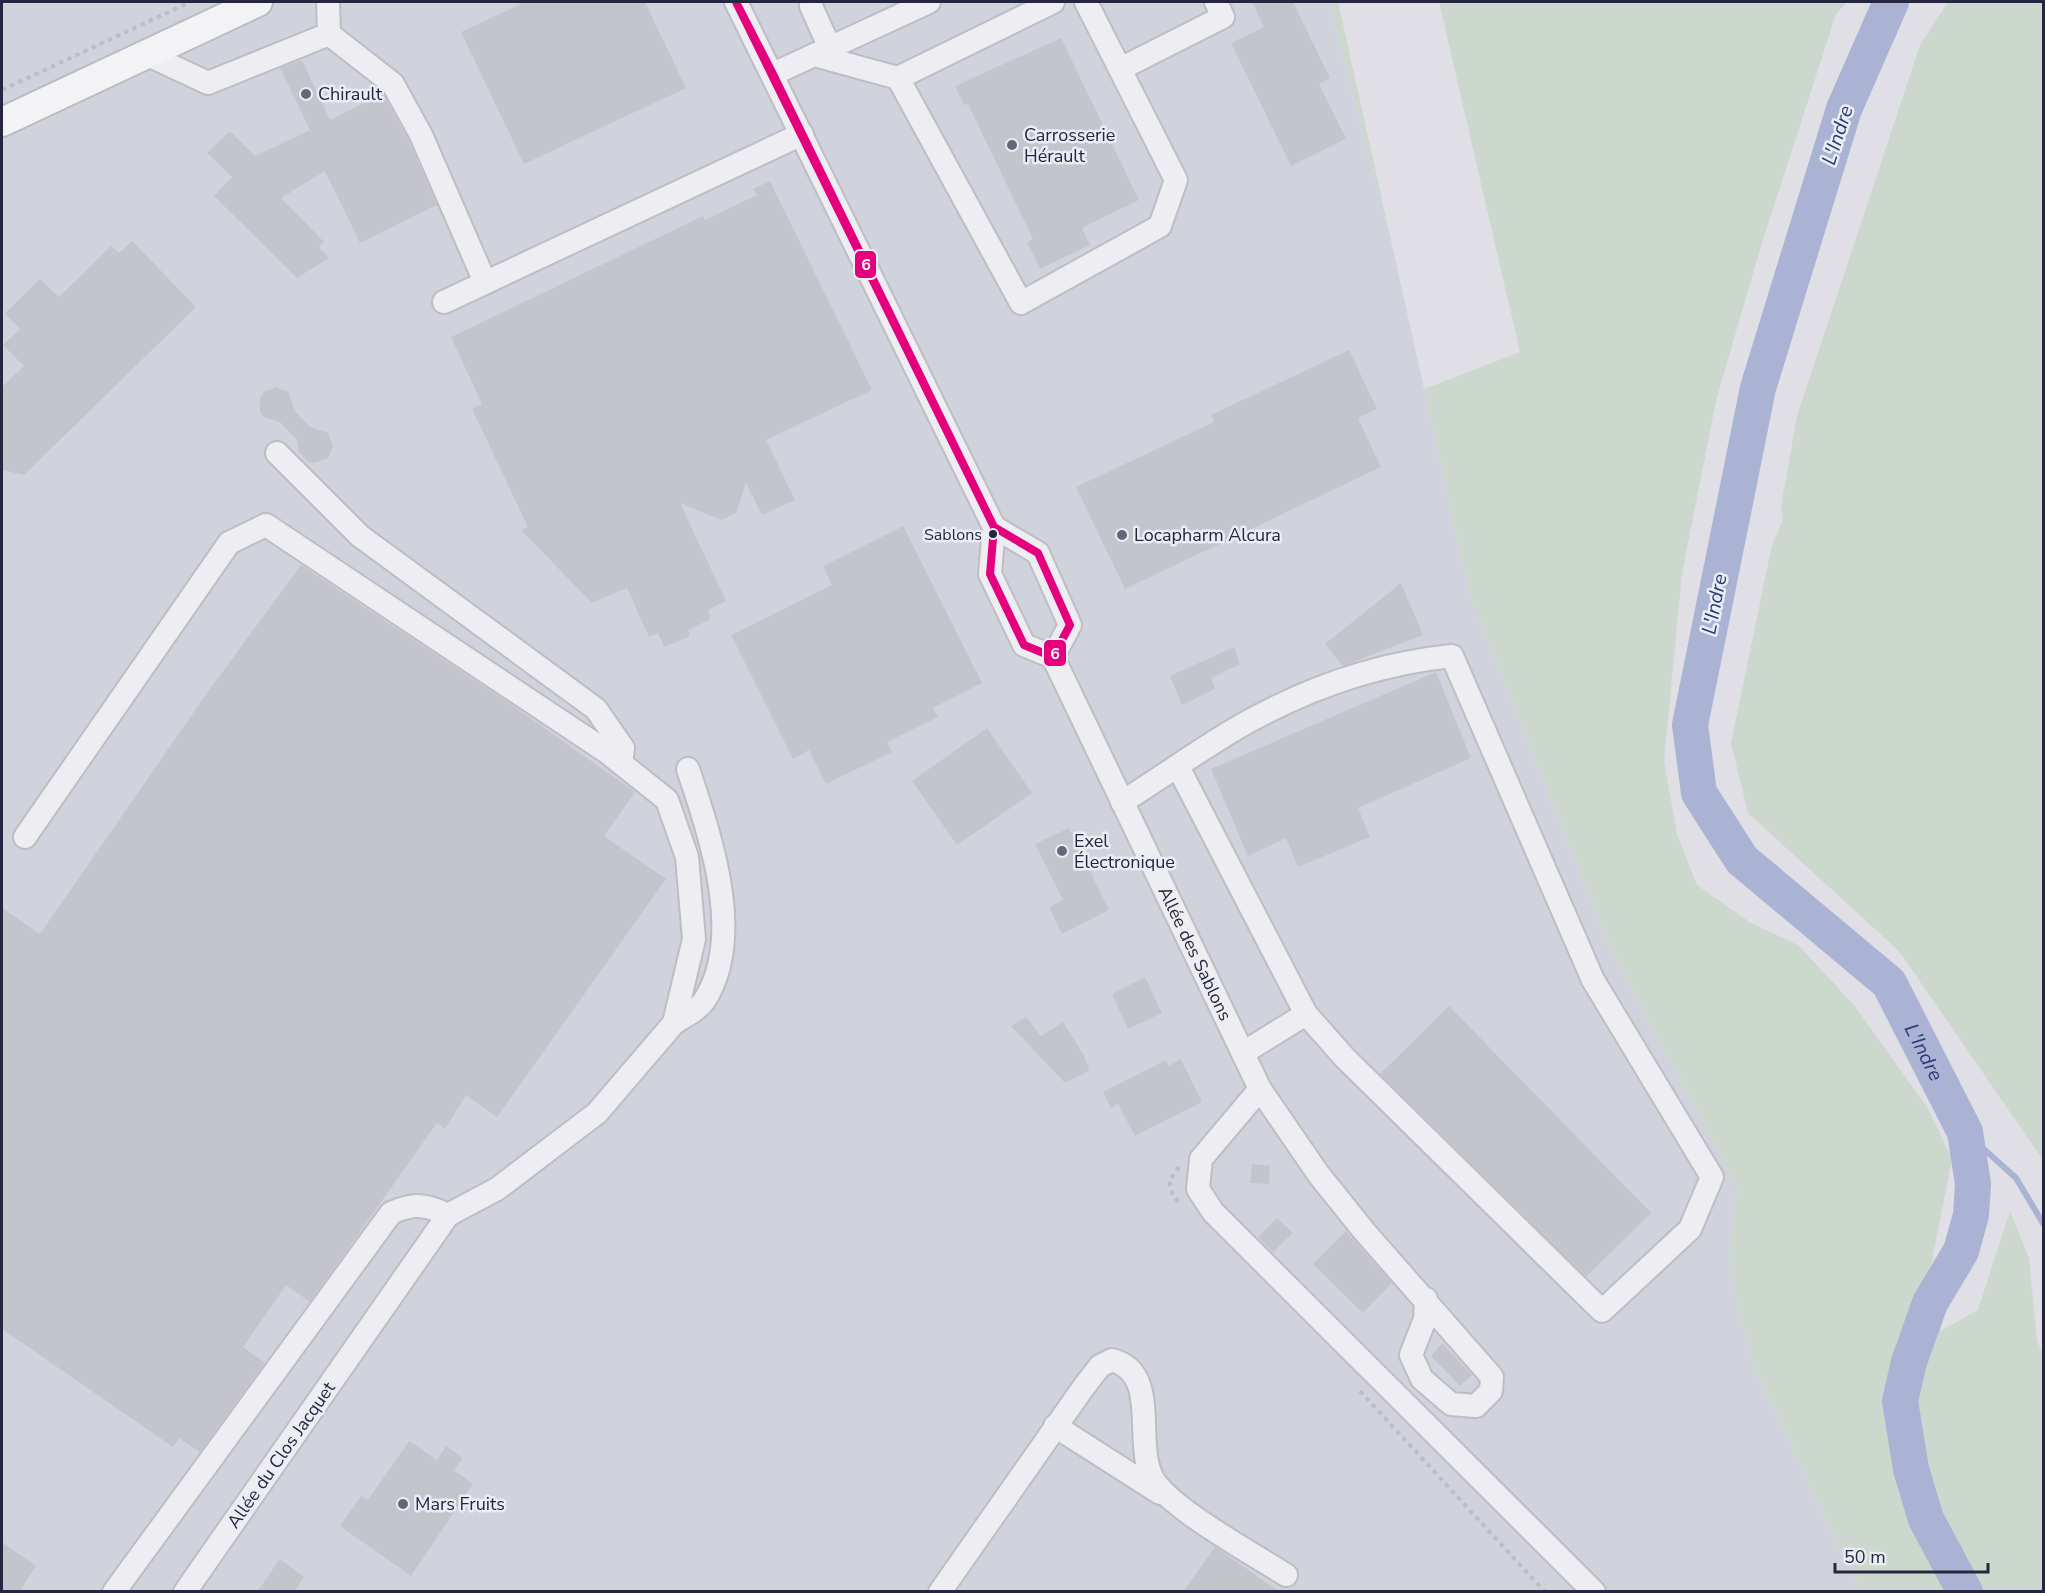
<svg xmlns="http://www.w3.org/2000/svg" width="2045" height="1593" viewBox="0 0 2045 1593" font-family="'Nunito Sans',sans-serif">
  <rect width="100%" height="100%" fill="#dfdfe5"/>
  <path fill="#d0d2dc" d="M2,2H1329L1394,254L1470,595L1610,948L1737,1186L1728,1264L1754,1368L1861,1591L2,1592Z"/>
  <path fill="#ccd8ce" d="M1329,2H1338L1394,254Z
    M1439,2H1847L1836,14L1761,246L1717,397L1682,573L1664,761L1677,834L1697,885L1751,923L1798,945L1854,1005L1927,1107L1952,1159L1928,1281L1940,1331L1978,1310L2010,1211L2029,1258L2037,1341L2043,1354V1591H1861L1754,1368L1728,1264L1737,1186L1610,948L1470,596L1424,389L1520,352Z
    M1948,2H2043V1160L1899,951L1748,813L1731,743L1772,545L1783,520L1781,506L1797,416L1920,45Z"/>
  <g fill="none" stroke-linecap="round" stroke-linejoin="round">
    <path stroke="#aab3d4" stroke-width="6" d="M1965,1132L2016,1178L2044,1225"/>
    <path stroke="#aab3d4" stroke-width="36" id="s1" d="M1891,2L1844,109L1758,388L1690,725L1699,793L1742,860L1889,983L1965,1132L1973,1184L1971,1215L1961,1251L1930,1303L1909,1362L1900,1401L1911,1469L1926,1519L1965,1592"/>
  </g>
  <path fill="#c4c5cc" d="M525,2H645L686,88L524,164L461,32Z
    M1252,2H1293L1330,78L1319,84L1346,139L1291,166L1231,43L1264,27Z
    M1061,38L1139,200L1082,228L1090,245L1040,269L1027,242L1033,239L968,104L964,105L955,86Z
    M302,60L330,120L383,94L409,141L437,205L360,243L325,171L281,198L324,242L319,247L329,258L297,278L214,196L232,177L207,153L230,131L255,156L310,130L280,68Z
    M770,181L872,390L766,440L795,500L762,515L746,483L736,513L721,520L680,503L726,601L708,610L711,619L688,630L690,636L664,647L658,633L649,637L627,588L592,603L521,530L528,527L472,409L482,404L451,337L703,216L705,220L757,195L753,189Z
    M132,241L196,307L24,475L2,470V387L24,366L3,345L20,329L5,313L40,279L59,297L111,246L119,253Z
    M1349,350L1377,409L1358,418L1381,467L1125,589L1076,487L1214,422L1211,415Z
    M276,387L288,392L295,411L310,427L328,433L333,446L328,458L315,463L309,462L299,452L297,440L280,422L263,417L260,411V398L264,392Z
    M903,526L982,683L933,708L938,717L887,742L892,752L826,784L809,750L793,759L731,635L832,585L823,566Z
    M301,565L506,701L635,792L604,836L666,879L497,1117L466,1095L445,1129L437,1123L310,1302L286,1285L243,1347L265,1363L200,1452L179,1438L173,1447L2,1329V908L40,934L207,693Z
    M1401,583L1423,635L1343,666L1325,644Z
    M1234,647L1240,664L1211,678L1215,689L1182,705L1170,676Z
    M1436,672L1471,758L1358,808L1370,837L1298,867L1286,838L1248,856L1211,769Z
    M987,728L1032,793L957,845L912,781Z
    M1069,828L1109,910L1062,934L1049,907L1063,900L1035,844Z
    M1145,977L1162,1013L1128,1029L1112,994Z
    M1449,1006L1651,1213L1586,1277L1380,1074Z
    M1026,1017L1041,1036L1063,1022L1085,1057L1089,1071L1065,1083L1011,1026Z
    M1181,1059L1202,1102L1135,1136L1118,1104L1111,1108L1103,1092L1166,1060L1169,1066Z
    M1252,1164L1270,1166L1269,1184L1250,1183Z
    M1277,1218L1293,1233L1273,1252L1258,1237Z
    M1346,1231L1392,1283L1363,1313L1313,1264Z
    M1442,1343L1472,1375L1460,1386L1431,1356Z
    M409,1441L437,1460L446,1446L463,1458L454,1470L473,1484L411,1576L340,1526L361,1496L368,1500Z
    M2,1542L36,1566L19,1592H2Z
    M1215,1547L1224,1553L1280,1592H1183Z
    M280,1559L304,1577L294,1592H257Z"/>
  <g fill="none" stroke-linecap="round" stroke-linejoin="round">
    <g stroke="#bdbdc3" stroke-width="26">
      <g id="minor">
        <path id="s2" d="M736,2L994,527L990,574L1024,645L1053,657L1260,1089L1319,1175L1364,1231L1492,1377L1491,1391L1476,1406L1451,1404L1422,1379L1411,1355L1425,1319L1426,1299"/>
        <path d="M811,6L830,48"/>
        <path d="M329,34L393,84L421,135L485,282"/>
        <path d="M146,54L208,83L329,34L328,2"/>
        <path d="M814,55L898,78L1053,2"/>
        <path d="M1120,69L1223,17L1216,2"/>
        <path d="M773,74L929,2"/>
        <path d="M898,78L1021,303L1160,226L1176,180L1086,2"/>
        <path d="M444,302L802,134"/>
        <path d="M277,453L360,536L596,709L623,748L621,763"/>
        <path d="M994,527L1038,553L1070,625L1053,657"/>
        <path d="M1178,767L1306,1014"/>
        <path d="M1122,802C1166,775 1208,743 1253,719C1314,686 1383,663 1452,656L1593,980L1712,1177L1690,1229L1602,1311L1345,1058L1306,1014L1243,1053"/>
        <path d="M25,837L229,543L266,525L607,752L667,800L687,857L694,939L674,1023L597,1113L497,1189L448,1215L185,1592"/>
        <path d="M674,1023C683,1017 698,1010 704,1001C746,937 710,836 688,769"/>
        <path d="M1260,1089L1201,1159L1198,1189L1213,1212L1594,1592"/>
        <path d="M1055,1426L1160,1493"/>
        <path d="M114,1592L391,1213C414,1203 426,1204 448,1215"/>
        <path d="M940,1592L1083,1388L1100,1366L1112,1360C1163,1373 1131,1448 1155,1482C1175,1511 1253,1554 1286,1575"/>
      </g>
    </g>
    <g stroke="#babcc3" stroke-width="32">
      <path id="major" d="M2,122L258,2"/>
    </g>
    <path stroke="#bdbec5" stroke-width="4" stroke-dasharray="4.5 4.5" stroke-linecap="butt" d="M2,90L190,2
      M1179,1167L1169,1181L1173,1196L1181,1204
      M1360,1391L1545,1592"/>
    <use href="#minor" stroke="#eeeef2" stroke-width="22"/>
    <use href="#major" stroke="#f3f3f5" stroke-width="28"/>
    <g stroke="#ebedf5" stroke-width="12">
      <path id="bus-1" d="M736,2L773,74L994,527Z
        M994,527L1038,553L1070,625L1053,657L1024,645L990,574Z"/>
    </g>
    <use href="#bus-1" stroke="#e5007d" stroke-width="8"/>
  </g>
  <g fill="#656779" stroke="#ebedf5" stroke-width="2">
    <circle cx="306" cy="94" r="6"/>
    <circle cx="1012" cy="145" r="6"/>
    <circle cx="1122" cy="535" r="6"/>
    <circle cx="1062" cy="851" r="6"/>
    <circle cx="403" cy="1504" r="6"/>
  </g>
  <circle fill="#24273f" stroke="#ebedf5" stroke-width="2" cx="993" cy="534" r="5"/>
  <g text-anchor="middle" stroke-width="5" stroke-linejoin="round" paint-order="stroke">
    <g font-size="16" fill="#24273f" stroke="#ebedf5" text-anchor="end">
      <text x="982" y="540">Sablons</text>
    </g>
    <g font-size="18" fill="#24273f" stroke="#ebedf5" text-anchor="start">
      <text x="318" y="100">Chirault</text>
      <text x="1024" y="141">Carrosserie<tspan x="1024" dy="21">Hérault</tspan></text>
      <text x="1134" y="541">Locapharm Alcura</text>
      <text x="1074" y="847">Exel<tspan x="1074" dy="21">Électronique</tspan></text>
      <text x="415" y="1510">Mars Fruits</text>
    </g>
    <g font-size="18" fill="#24273f" stroke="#ebedf5">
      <text dy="6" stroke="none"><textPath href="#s2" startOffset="1071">Allée des Sablons</textPath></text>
      <text transform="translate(281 1455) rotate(-55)" y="6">Allée du Clos Jacquet</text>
    </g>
    <g font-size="20" font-style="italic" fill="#2b3a76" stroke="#ebedf5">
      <text transform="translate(1837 135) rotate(-72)" y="7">L'Indre</text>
      <text transform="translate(1714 604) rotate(-79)" y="7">L'Indre</text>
      <text dy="7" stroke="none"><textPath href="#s1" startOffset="1170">L'Indre</textPath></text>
    </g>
  </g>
  <g stroke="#ebedf5" stroke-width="2">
    <rect x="854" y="250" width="23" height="29" rx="6" fill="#e5007d"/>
    <rect x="1043" y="639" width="24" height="28" rx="6" fill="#e5007d"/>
  </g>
  <g font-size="16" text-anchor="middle" font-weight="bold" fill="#fff">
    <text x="866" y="270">6</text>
    <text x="1055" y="659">6</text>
  </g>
  <rect width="2045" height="1593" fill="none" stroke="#24273f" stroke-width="6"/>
  <path d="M1835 1563v9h153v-9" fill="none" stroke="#24273f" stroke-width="3"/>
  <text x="1844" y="1563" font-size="18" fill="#24273f" stroke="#ebedf5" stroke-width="4.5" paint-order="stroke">50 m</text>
</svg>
